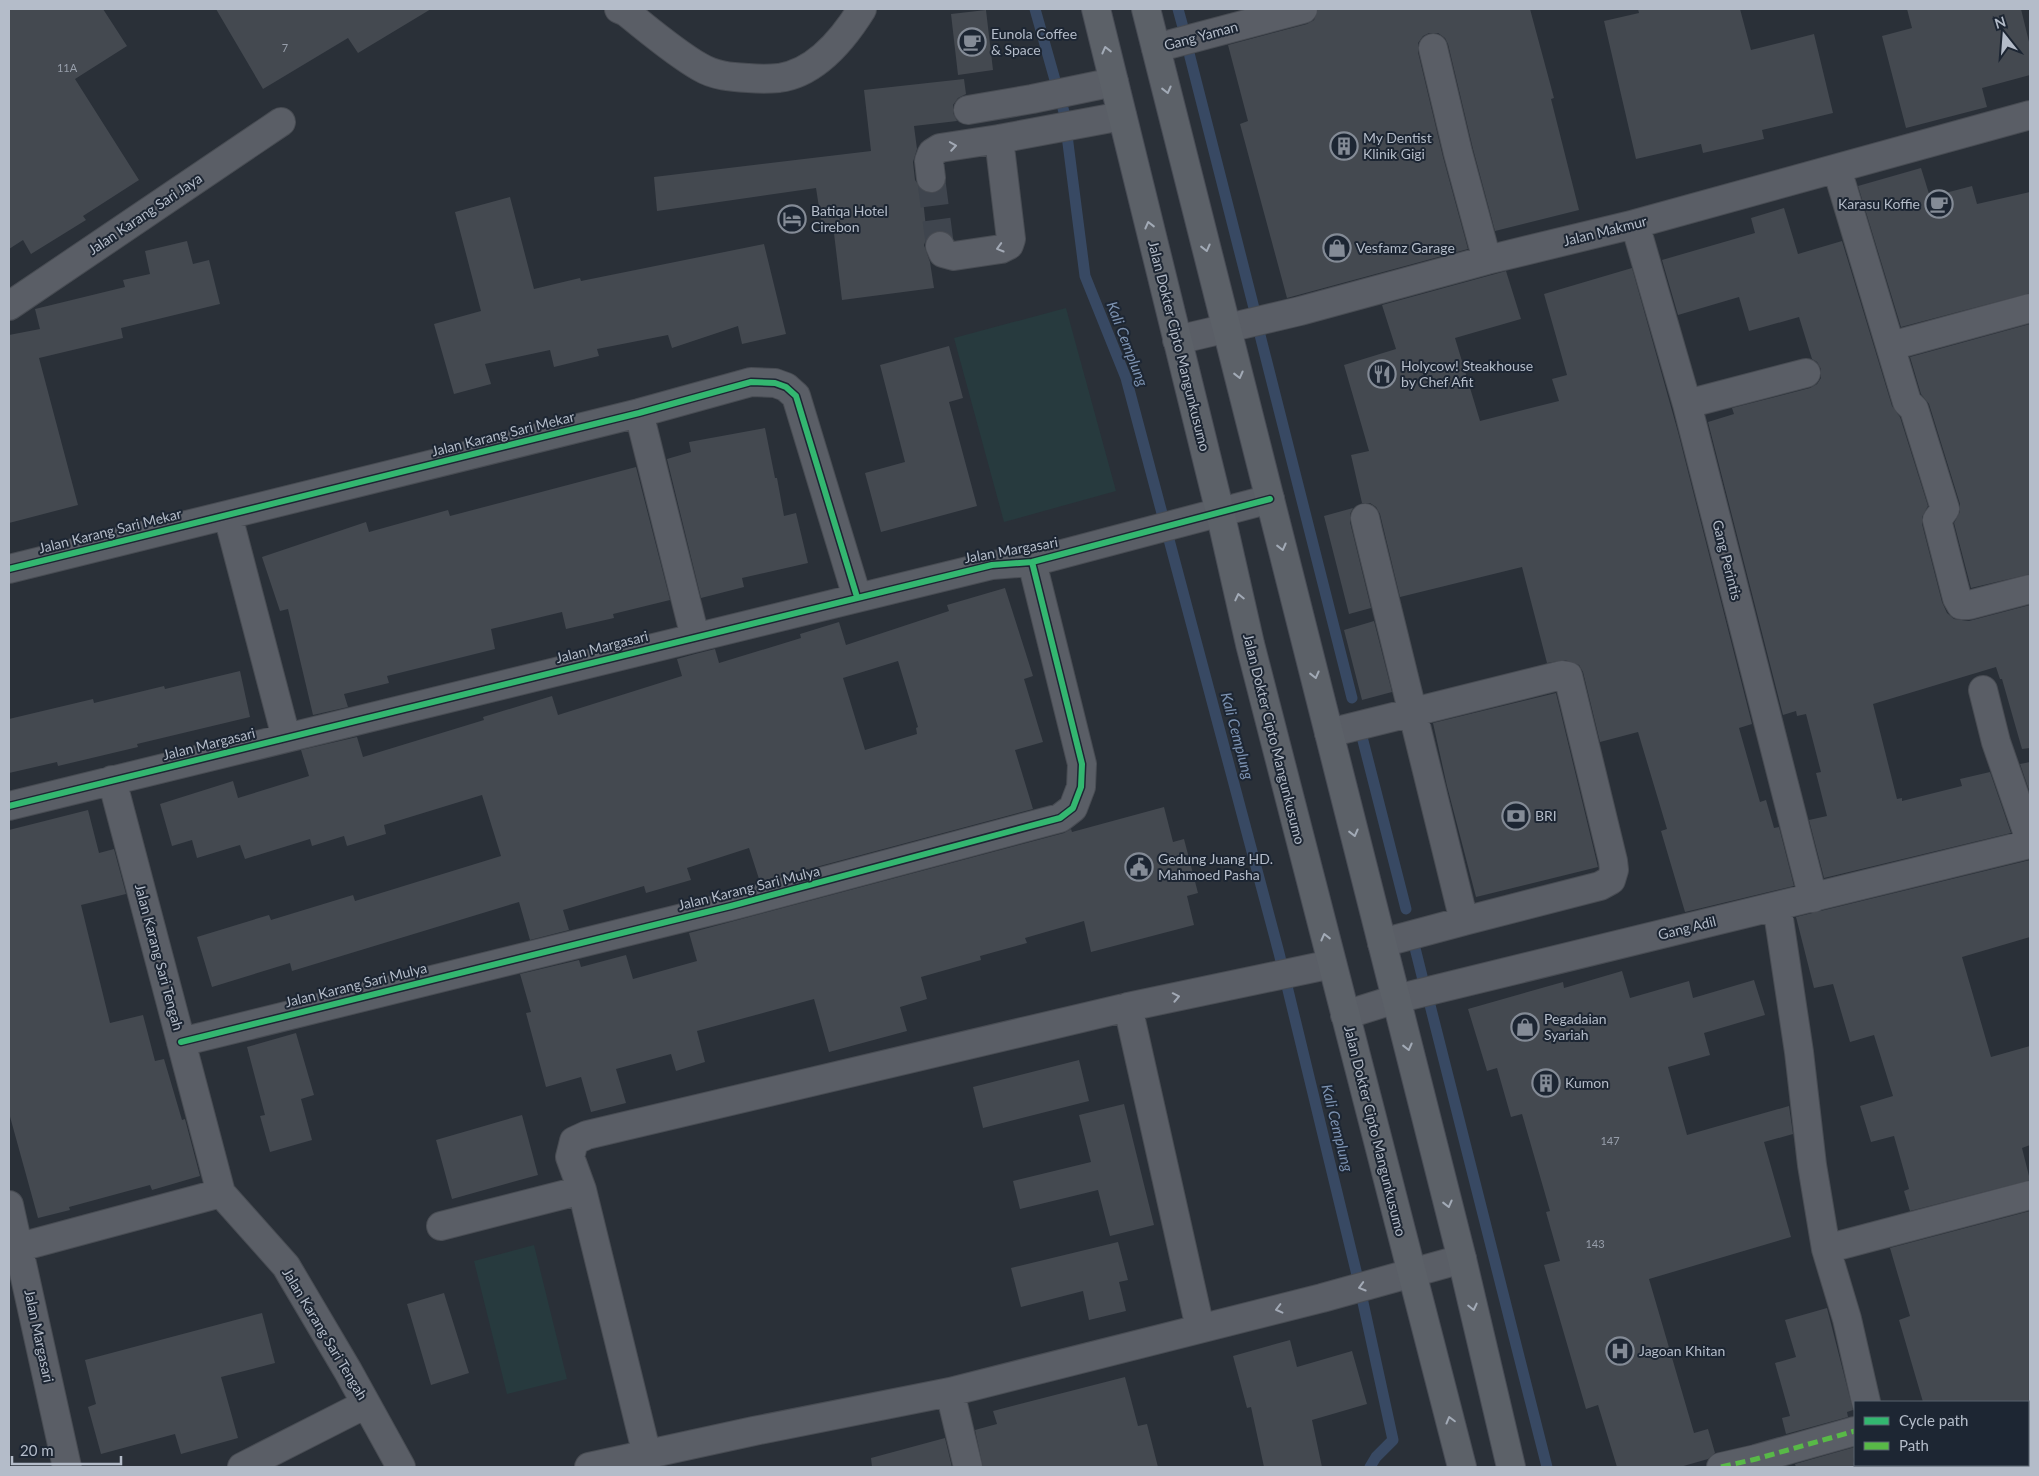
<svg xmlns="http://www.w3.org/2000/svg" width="2039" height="1476" viewBox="0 0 2039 1476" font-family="Lato,sans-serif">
  <rect width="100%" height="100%" fill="#2a3038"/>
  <path fill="#273a3e" d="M1066,308L1116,491L1004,522L954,338Z
    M534,1245L567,1379L507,1394L474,1261Z"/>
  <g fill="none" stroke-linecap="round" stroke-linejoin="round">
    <path stroke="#384963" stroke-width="11" d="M1035,9L1064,112L1085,276L1126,378L1279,953L1357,1275L1393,1440L1376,1457L1370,1467
      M1178,9L1184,31
      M1189,53L1256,316
      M1260,335L1352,698
      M1360,729L1406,909
      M1412,936L1423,980
      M1430,1005L1547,1467"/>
  </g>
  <path fill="#444950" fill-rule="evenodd" d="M9,9H103L127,46L75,79L139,180L83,216L86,220L31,254L23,240L9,249Z
    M216,9H431L358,53L348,38L263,89Z
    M1318,9H1530L1554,98L1551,99L1579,210L1495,231L1473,149L1448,44L1445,38L1438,33H1429L1423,36L1418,43V52L1443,157L1468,249L1287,298L1240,124L1248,121L1228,45L1307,24L1314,20Z
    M1638,9H1740L1751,50L1814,34L1833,113L1762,130L1764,139L1703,153L1701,144L1636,159L1604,21L1639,13Z
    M1907,9H2021L2030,46V75L1982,88L1987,107L1906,128L1882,36L1912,28Z
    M986,10L993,70L958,75L951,14Z
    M964,79L966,94L958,98L953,105V113L957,121L914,126L917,149L913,162L915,180L922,190L927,237L924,245L930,262L934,288L842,300L833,225L822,227L816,188L657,211L654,177L871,151L864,90Z
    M1921,168L1930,197L1972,186L1977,204L2030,192V293L1901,327L1858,186Z
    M510,197L534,289L580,278L581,281L764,244L786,334L742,344L738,326L672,348L668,335L597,349L599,356L554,367L550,350L485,364L491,384L454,394L434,324L481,311L455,212Z
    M1784,208L1798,254L1842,241L1892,406L1900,417L1928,506L1922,517V524L1942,602L1947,613L1954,619L1969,621L2030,605V748L2022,749L2002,679H2000L1996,667L1873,704L1897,799L1902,798V801L1962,786L1960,779L1990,772L2011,833L1824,878L1809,820L1827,816L1816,773L1821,772L1806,714L1797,716L1796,711L1783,715L1708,422L1734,414L1732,408L1810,388L1817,384L1821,378V369L1817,362L1812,359L1799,317L1749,331L1739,297L1678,315L1662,260L1755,233L1751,218Z
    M187,241L193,264L209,260L220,304L121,328L123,338L39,358L78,505L9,523V335L40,329L35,309L125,287L123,280L150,274L145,251Z
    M1632,268L1678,432L1752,724L1739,728L1760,802L1766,800L1774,828L1779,827L1794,886L1685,912L1661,831L1667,829L1638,732L1600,742L1583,672L1579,665L1565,660L1547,663L1522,567L1400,597L1380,514L1376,507L1370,503H1362L1351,455L1369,451L1344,365L1396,349L1382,305L1506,271L1521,319L1455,338L1480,421L1559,401L1552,379L1567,375L1544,294Z
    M2030,324V574L1971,588L1954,523L1960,512V504L1929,404L1921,394L1910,357Z
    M949,346L963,398L949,402L977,506L881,532L865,473L905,462L880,365Z
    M765,428L775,478H777L784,516L796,513L808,563L742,578L744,587L701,598L667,459L691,452L689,442Z
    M636,467L670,600L613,614L614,618L566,629L562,612L491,629L495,649L387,676L389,683L344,694L348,707L313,715L288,609L280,611L262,557L366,522L369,532L448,510L450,516Z
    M1353,508L1350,514V522L1371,608L1349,614L1324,516Z
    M1005,588L1033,676L1024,679L1043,742L1015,750L1033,809L760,882L749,848L687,868L691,880L646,893L644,886L563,910L569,930L530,940L519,902L292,971L290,963L212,987L197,937L269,915L271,920L353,895L355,901L501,856L482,795L384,825L386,834L347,846L344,836L312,846L310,839L245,859L240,845L197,858L192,840L172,846L160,804L233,781L238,798L309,776L301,750L357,737L363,757L484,720L483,717L552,696L558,715L682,676L677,659L695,654L715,649L719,663L801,638L800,634L839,622L846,645L949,611L947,605ZM898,661L918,727L916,728L917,734L865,750L843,678Z
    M1374,621L1392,692L1362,700L1344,630Z
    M240,671L250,717L137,744L138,747L58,766L57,762L9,773V719L93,699L94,703L164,686L165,689Z
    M1556,693L1598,867L1476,897L1447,786L1433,723Z
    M2030,762V793L2020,764Z
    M1164,807L1173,842L1184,839L1198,893L1187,896L1194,925L1091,952L1084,921L1025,938L1027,943L980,956L981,960L921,977L927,999L900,1007L907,1031L829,1052L814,999L697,1031L705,1062L676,1071L671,1054L616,1069L626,1103L591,1112L581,1077L546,1087L526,1013L531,1012L520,974L579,960L581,967L626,955L633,979L697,961L689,933L1064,833L1071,829L1072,832Z
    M88,810L99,853L114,849L126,894L81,905L110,1023L143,1015L155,1061L164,1059L182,1120L185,1119L200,1176L152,1190L150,1185L69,1207L70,1210L38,1218L9,1113V830Z
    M2030,860V937L1962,957L1991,1057L2030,1046V1145L2022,1148L2030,1180L1910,1211L1904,1191L1909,1189L1894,1136L1871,1142L1860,1106L1893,1096L1874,1035L1850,1042L1833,984L1814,988L1796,917Z
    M1622,971L1630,998L1689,981L1693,998L1754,980L1765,1015L1704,1033L1710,1055L1668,1067L1687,1135L1789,1106L1793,1134L1764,1142L1791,1237L1649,1279L1694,1433L1708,1429L1715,1453L1708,1459L1680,1467H1617L1598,1405L1586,1409L1544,1265L1560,1261L1546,1212L1550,1211L1522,1114L1511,1117L1497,1068L1487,1071L1468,1009L1563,982L1564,988Z
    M296,1033L314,1095L301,1099L312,1140L270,1152L260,1116L265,1115L247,1047Z
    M1079,1060L1089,1101L983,1128L973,1087Z
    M1124,1104L1154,1225L1110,1236L1098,1190L1020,1209L1013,1181L1091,1162L1079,1115Z
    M522,1115L538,1175L452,1199L436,1140Z
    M2030,1211V1402H1923L1899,1320L1910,1316L1890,1248Z
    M1118,1242L1128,1280L1119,1282L1126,1311L1089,1320L1083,1291L1021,1307L1011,1268Z
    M444,1293L469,1373L431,1385L407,1304Z
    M1827,1308L1853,1410L1847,1412L1848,1417L1786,1434L1782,1418L1790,1416L1775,1363L1796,1357L1785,1320Z
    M262,1313L275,1363L221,1377L238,1438L181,1454L175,1434L101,1454L88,1407L96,1404L85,1360Z
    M1290,1340L1297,1367L1352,1351L1367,1404L1312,1420L1322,1467H1264L1251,1407L1247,1408L1233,1356Z
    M1125,1377L1138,1426L1147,1424L1158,1467H983L975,1430L997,1424L993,1411Z
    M945,1438L952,1467H872L871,1458Z
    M1855,1447L1853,1467H1796L1795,1464Z"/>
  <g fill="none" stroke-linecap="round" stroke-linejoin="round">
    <path stroke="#3f454e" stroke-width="28" stroke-dasharray="28 14" stroke-linecap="butt" d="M931,178L940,246"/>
    <g stroke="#484c53" stroke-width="30">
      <path id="minor" d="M619,9L626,12C650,31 674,52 700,67C715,76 731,77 748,78C759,79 769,79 779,78C816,73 844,38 862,9
        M1156,48L1303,9
        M1433,48L1458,153L1487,260
        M968,110L1032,99L1114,82
        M999,139L1122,116
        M1837,169L1907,402L1914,409L1945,509L1937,520L1957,598L1961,605H1969L2030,589
        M931,178L929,161L932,153L940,148L999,139L1011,239L1009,245L1001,249L954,256L943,253L940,246
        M1635,224L1687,404L1813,898
        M9,306L281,122
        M1177,340L1300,311L1487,260L1635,224L2030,115
        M1891,346L2030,308
        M1687,404L1806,373
        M639,413L695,637
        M228,516L286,737
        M9,569L639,413L751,382L775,383L786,387L796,396L857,597
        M1983,690L1996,742L2030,840
        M1329,733L1562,675L1568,676L1613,861L1614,870L1611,880L1600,886L1464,921L1368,531L1365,518
        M112,780L221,1193L286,1266L348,1371L401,1467
        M9,806L992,565L1032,562L1270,499
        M1777,906L1799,1052L1812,1165L1826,1249L1847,1319L1866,1402
        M1382,943L1464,921
        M1128,1007L1200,1328
        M1345,1015L1396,999L2030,844
        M181,1042L731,906L1060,818L1073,808L1081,787L1082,764L1032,562
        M9,1205L67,1467
        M441,1226L582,1190
        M1826,1249L2030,1195
        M9,1250L221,1193
        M950,1392L968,1467
        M647,1455L582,1190L570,1157L574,1141L587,1135L1128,1007L1332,964
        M1868,1465L1869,1467
        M242,1467L366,1404
        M589,1467L754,1431L950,1392L1322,1298L1462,1259
        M1721,1467L1756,1459L1855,1431"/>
    </g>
    <g stroke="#484c55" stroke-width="30">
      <path id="major" d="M1096,9L1220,512L1250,644L1462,1467
        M1146,9L1462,1259L1511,1467"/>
    </g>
    <use href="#minor" stroke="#5a5e66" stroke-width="28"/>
    <use href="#major" stroke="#5c6168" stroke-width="28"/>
    <path stroke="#58b947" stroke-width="5" stroke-dasharray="10 5" stroke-linecap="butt" d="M1868,1465L1869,1467
      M1721,1467L1756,1459L1855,1431"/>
    <g stroke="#1d2633" stroke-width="9">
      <path id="cycleway" d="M9,569L639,413L751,382L775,383L786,387L796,396L857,597
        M9,806L992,565L1032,562L1270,499
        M181,1042L731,906L1060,818L1073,808L1081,787L1082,764L1032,562"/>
    </g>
    <use href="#cycleway" stroke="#33b770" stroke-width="6"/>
  </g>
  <defs><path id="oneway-chevron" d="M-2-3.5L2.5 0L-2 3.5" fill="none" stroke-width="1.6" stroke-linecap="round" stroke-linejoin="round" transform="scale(1.25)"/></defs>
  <g stroke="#a2aab6">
    <use href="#oneway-chevron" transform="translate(1106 50) rotate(-104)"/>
    <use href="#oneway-chevron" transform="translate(1167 90) rotate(76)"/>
    <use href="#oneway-chevron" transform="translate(1149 225) rotate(-104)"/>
    <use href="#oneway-chevron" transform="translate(1206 248) rotate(76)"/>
    <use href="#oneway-chevron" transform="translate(1239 375) rotate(76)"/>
    <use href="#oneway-chevron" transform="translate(1282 547) rotate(76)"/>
    <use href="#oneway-chevron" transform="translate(1239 597) rotate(-103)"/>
    <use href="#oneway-chevron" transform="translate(1315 675) rotate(76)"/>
    <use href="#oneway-chevron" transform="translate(1354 833) rotate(76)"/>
    <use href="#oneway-chevron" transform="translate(1325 937) rotate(-104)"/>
    <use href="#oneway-chevron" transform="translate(1408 1047) rotate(76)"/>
    <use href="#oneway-chevron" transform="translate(1448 1204) rotate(76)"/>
    <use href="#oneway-chevron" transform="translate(1473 1307) rotate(77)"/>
    <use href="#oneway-chevron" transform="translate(1450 1420) rotate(-105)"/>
  </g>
  <g stroke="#a2a9b5">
    <use href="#oneway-chevron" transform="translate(953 146) rotate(-9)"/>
    <use href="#oneway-chevron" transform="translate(1000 248) rotate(164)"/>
    <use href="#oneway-chevron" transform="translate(1176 997) rotate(-11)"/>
    <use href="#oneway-chevron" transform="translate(1362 1287) rotate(164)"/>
    <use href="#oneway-chevron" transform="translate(1279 1309) rotate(166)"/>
  </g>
  <defs>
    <g id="cafe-ring" transform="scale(1.4375)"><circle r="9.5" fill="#1d2633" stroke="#848b96" stroke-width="1.5"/><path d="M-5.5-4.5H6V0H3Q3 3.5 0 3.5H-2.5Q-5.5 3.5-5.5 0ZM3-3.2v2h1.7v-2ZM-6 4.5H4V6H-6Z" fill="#848b96"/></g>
    <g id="building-ring" transform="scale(1.4375)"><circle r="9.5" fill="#1d2633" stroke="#848b96" stroke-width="1.5"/><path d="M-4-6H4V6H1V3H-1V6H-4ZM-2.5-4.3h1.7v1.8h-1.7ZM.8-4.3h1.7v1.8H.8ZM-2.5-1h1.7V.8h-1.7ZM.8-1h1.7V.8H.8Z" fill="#848b96"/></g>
    <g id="hotel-ring" transform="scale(1.4375)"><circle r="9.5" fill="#1d2633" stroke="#848b96" stroke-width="1.5"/><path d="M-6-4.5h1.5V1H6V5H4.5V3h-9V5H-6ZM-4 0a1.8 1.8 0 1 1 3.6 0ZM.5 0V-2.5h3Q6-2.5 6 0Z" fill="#848b96"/></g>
    <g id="shop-ring" transform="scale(1.4375)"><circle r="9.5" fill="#1d2633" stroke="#848b96" stroke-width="1.5"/><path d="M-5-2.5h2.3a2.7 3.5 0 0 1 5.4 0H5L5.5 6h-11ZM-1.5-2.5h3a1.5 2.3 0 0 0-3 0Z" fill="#848b96"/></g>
    <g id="restaurant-ring" transform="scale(1.4375)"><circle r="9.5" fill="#1d2633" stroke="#848b96" stroke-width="1.5"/><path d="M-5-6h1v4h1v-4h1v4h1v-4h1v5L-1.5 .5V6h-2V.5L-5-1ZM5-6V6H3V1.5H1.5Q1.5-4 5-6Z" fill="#848b96"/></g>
    <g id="bank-ring" transform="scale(1.4375)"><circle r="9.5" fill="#1d2633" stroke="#848b96" stroke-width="1.5"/><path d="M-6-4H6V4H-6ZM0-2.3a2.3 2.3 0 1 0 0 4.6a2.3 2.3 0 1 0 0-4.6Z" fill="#848b96"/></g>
    <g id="civic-ring" transform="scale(1.4375)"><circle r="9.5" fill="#1d2633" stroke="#848b96" stroke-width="1.5"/><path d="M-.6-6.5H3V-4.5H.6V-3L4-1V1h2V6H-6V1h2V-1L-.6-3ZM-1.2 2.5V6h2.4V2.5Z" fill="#848b96"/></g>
    <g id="hospital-ring" transform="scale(1.4375)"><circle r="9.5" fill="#1d2633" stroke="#848b96" stroke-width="1.5"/><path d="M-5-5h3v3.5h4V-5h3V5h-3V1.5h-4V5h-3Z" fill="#848b96"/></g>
  </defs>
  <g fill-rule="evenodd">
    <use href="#cafe-ring" x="972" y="42"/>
    <use href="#building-ring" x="1344" y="146"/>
    <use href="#cafe-ring" x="1939" y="204"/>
    <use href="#hotel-ring" x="792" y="219"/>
    <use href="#shop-ring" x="1337" y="248"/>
    <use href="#restaurant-ring" x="1382" y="374"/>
    <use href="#bank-ring" x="1516" y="816"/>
    <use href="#civic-ring" x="1139" y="867"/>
    <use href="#shop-ring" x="1525" y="1027"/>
    <use href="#building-ring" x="1546" y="1083"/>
    <use href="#hospital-ring" x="1620" y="1351"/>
  </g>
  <g text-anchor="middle" stroke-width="4" stroke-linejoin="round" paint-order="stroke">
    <g font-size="11" fill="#989fab">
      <text x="285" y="52">7</text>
      <text x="67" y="72">11A</text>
      <text x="1610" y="1145">147</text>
      <text x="1595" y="1248">143</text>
    </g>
    <g font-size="14" fill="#b4bcc9" stroke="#1d2633" text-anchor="start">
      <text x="991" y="39">Eunola Coffee<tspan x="991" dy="16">&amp; Space</tspan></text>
      <text x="1363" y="143">My Dentist<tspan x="1363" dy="16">Klinik Gigi</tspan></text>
      <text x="1920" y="209" text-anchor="end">Karasu Koffie</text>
      <text x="811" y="216">Batiqa Hotel<tspan x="811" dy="16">Cirebon</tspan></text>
      <text x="1356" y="253">Vesfamz Garage</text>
      <text x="1401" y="371">Holycow! Steakhouse<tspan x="1401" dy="16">by Chef Afit</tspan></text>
      <text x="1535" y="821">BRI</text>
      <text x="1158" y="864">Gedung Juang HD.<tspan x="1158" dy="16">Mahmoed Pasha</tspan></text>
      <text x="1544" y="1024">Pegadaian<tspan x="1544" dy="16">Syariah</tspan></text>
      <text x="1565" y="1088">Kumon</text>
      <text x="1639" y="1356">Jagoan Khitan</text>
    </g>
    <g font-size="14" fill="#b4bcc9" stroke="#1d2633">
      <text transform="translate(1201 36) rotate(-15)" y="5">Gang Yaman</text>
      <text transform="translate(145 214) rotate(-34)" y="5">Jalan Karang Sari Jaya</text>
      <text transform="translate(1605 231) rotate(-14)" y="5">Jalan Makmur</text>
      <text transform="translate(1179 346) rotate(76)" y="5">Jalan Dokter Cipto Mangunkusumo</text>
      <text transform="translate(503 434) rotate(-14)" y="5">Jalan Karang Sari Mekar</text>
      <text transform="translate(110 531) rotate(-14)" y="5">Jalan Karang Sari Mekar</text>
      <text transform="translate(1011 550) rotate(-10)" y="5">Jalan Margasari</text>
      <text transform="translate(1727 560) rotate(76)" y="5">Gang Perintis</text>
      <text transform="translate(602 647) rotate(-14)" y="5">Jalan Margasari</text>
      <text transform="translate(1274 739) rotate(76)" y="5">Jalan Dokter Cipto Mangunkusumo</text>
      <text transform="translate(209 744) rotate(-14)" y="5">Jalan Margasari</text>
      <text transform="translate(749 888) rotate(-14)" y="5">Jalan Karang Sari Mulya</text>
      <text transform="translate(1687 928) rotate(-14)" y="5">Gang Adil</text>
      <text transform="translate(159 957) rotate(75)" y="5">Jalan Karang Sari Tengah</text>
      <text transform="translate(356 985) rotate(-14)" y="5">Jalan Karang Sari Mulya</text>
      <text transform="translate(1375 1131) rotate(76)" y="5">Jalan Dokter Cipto Mangunkusumo</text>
      <text transform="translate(325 1334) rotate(59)" y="5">Jalan Karang Sari Tengah</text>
      <text transform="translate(39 1336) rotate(78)" y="5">Jalan Margasari</text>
    </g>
    <g font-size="15" font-style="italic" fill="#7c92b1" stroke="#1d2633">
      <text transform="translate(1127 344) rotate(69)" y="5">Kali Cemplung</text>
      <text transform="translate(1237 736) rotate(75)" y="5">Kali Cemplung</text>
      <text transform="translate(1337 1128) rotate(76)" y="5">Kali Cemplung</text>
    </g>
  </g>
  <rect width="2039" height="1476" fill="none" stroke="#b4bcc9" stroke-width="20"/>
  <rect x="1854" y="1401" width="175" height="65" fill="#1d2633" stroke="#59626f"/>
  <rect x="1864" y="1417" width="25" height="8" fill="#33b770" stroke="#59626f"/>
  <text x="1899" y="1426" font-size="15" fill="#b4bcc9">Cycle path</text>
  <rect x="1864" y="1442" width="25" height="8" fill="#58b947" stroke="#59626f"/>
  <text x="1899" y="1451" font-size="15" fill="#b4bcc9">Path</text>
  <g transform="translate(2004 35) rotate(343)" stroke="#1d2633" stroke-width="4" paint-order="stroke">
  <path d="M0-4L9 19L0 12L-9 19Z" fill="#b4bcc9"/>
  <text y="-8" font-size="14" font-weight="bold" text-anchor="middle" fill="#b4bcc9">N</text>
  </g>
  <path d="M12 1456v8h109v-8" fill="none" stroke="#b4bcc9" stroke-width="2.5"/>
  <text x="20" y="1456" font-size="15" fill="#b4bcc9" stroke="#1d2633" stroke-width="4" paint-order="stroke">20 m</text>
</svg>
